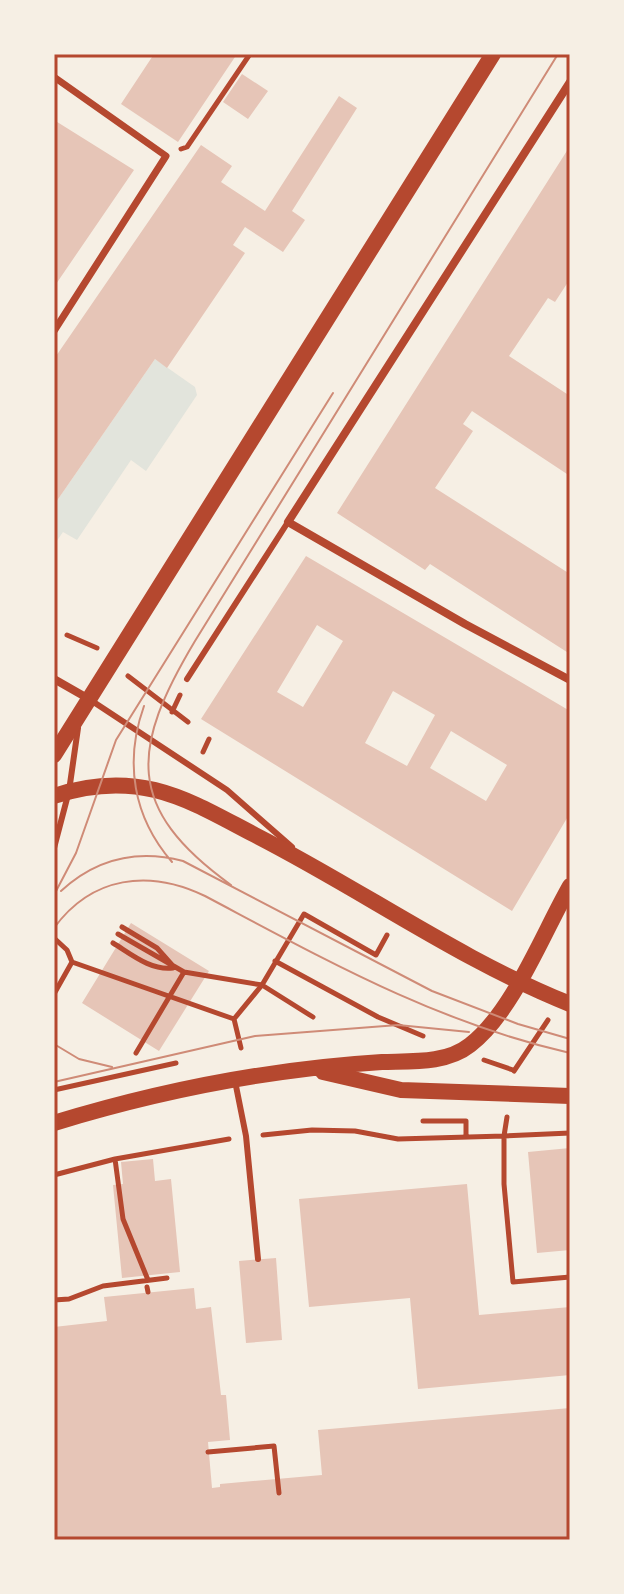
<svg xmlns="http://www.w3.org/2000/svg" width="624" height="1594" viewBox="0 0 624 1594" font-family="'Exo 2',sans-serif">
  <rect width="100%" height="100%" fill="#f6efe4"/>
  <path fill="#e2e4dc" d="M155,359L195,387L197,395L146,471L131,460L77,540L63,532L54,545V505Z"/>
  <path fill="#e6c5b7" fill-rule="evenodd" d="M154,54H237L178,142L121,104Z
    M242,74L268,91L248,119L223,102Z
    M339,96L357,108L292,211L305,220L283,252L245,227L233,245L245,253L167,368L155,359L54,505V359L201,145L232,166L221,182L265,211Z
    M54,120L134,170L54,287L55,207Z
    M570,146V279L555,302L548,298L509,356L570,396V476L472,411L463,424L473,431L435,488L570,574V654L430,564L425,570L337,513Z
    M306,556L570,711V813L512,911L201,719ZM317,625L343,641L303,707L277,692ZM393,691L435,715L407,766L365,743ZM451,731L507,765L486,801L430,768Z
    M131,923L209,971L159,1051L82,1003Z
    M570,1148V1250L537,1253L528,1152Z
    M153,1159L155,1181L171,1179L180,1272L122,1278L113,1185L123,1184L121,1162Z
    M467,1184L479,1315L570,1307V1375L418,1389L410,1298L309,1307L299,1199Z
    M276,1258L282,1340L246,1343L239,1261Z
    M194,1288L196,1309L211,1307L221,1395H226L230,1440L208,1442L212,1488L220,1487V1484L322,1475L318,1430L570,1408V1540H54V1327L107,1321L104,1297Z"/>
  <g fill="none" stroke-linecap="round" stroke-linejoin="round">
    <path stroke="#b5482f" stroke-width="5" d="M181,149L187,147L250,54
      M67,635L97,648
      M128,676L188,722
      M172,712L180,695
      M203,752L209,739
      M122,927L157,948L173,966
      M54,938L67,950L72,962L234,1019L262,985L184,972L118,934
      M113,943C131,954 151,971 173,968
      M275,961L378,1017L423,1036
      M54,994L72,962
      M313,1017L262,985L304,914L376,955L387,935
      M234,1019L241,1048
      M136,1053L184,972
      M484,1060L513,1070
      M514,1071L548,1020
      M54,1090L176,1063
      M423,1121H466V1136
      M570,1133L504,1136V1184L513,1282L570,1277
      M263,1135L312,1130L355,1131L398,1139L504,1136L507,1117
      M115,1159L123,1219L148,1280
      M54,1175L115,1159L229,1139
      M147,1287L148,1292
      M54,1300L69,1299L103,1286L167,1278
      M208,1452L274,1446L279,1493"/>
    <path stroke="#b5482f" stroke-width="6" d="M187,679L288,522
      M92,701L227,790L292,847
      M54,848L69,791L78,728
      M235,1081L246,1136L258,1259"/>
    <path stroke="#b5482f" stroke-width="7" d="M54,77L166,156L54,331"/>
    <path stroke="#b5482f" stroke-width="8" d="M570,82L288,522L465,624L570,680
      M54,679L89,699"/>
    <path stroke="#b5482f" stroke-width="16" d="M54,755L493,54
      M54,796C87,785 121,782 155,790C191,799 222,818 255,835C361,889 460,960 570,1004
      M323,1072L401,1090L570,1096
      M54,1123C162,1090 269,1069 382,1062C411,1061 446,1064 470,1045C513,1012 543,933 570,886"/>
    <path stroke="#cf8b77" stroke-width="2" d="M144,706C124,762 133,817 172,862
      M231,885C124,808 131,748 195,641L558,54
      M61,891C96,859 137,849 183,861L432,991L518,1024L570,1039
      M54,895L76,853L116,740L333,393
      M54,928C92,876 149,869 205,896C326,960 435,1022 570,1053
      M54,1044L79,1059L112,1067
      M54,1082L255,1036L398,1025L469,1032"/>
  </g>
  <rect width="624" height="1594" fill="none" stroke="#f6efe4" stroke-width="112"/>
  <rect x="56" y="56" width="512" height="1482" fill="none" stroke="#b5482f" stroke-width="3"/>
</svg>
